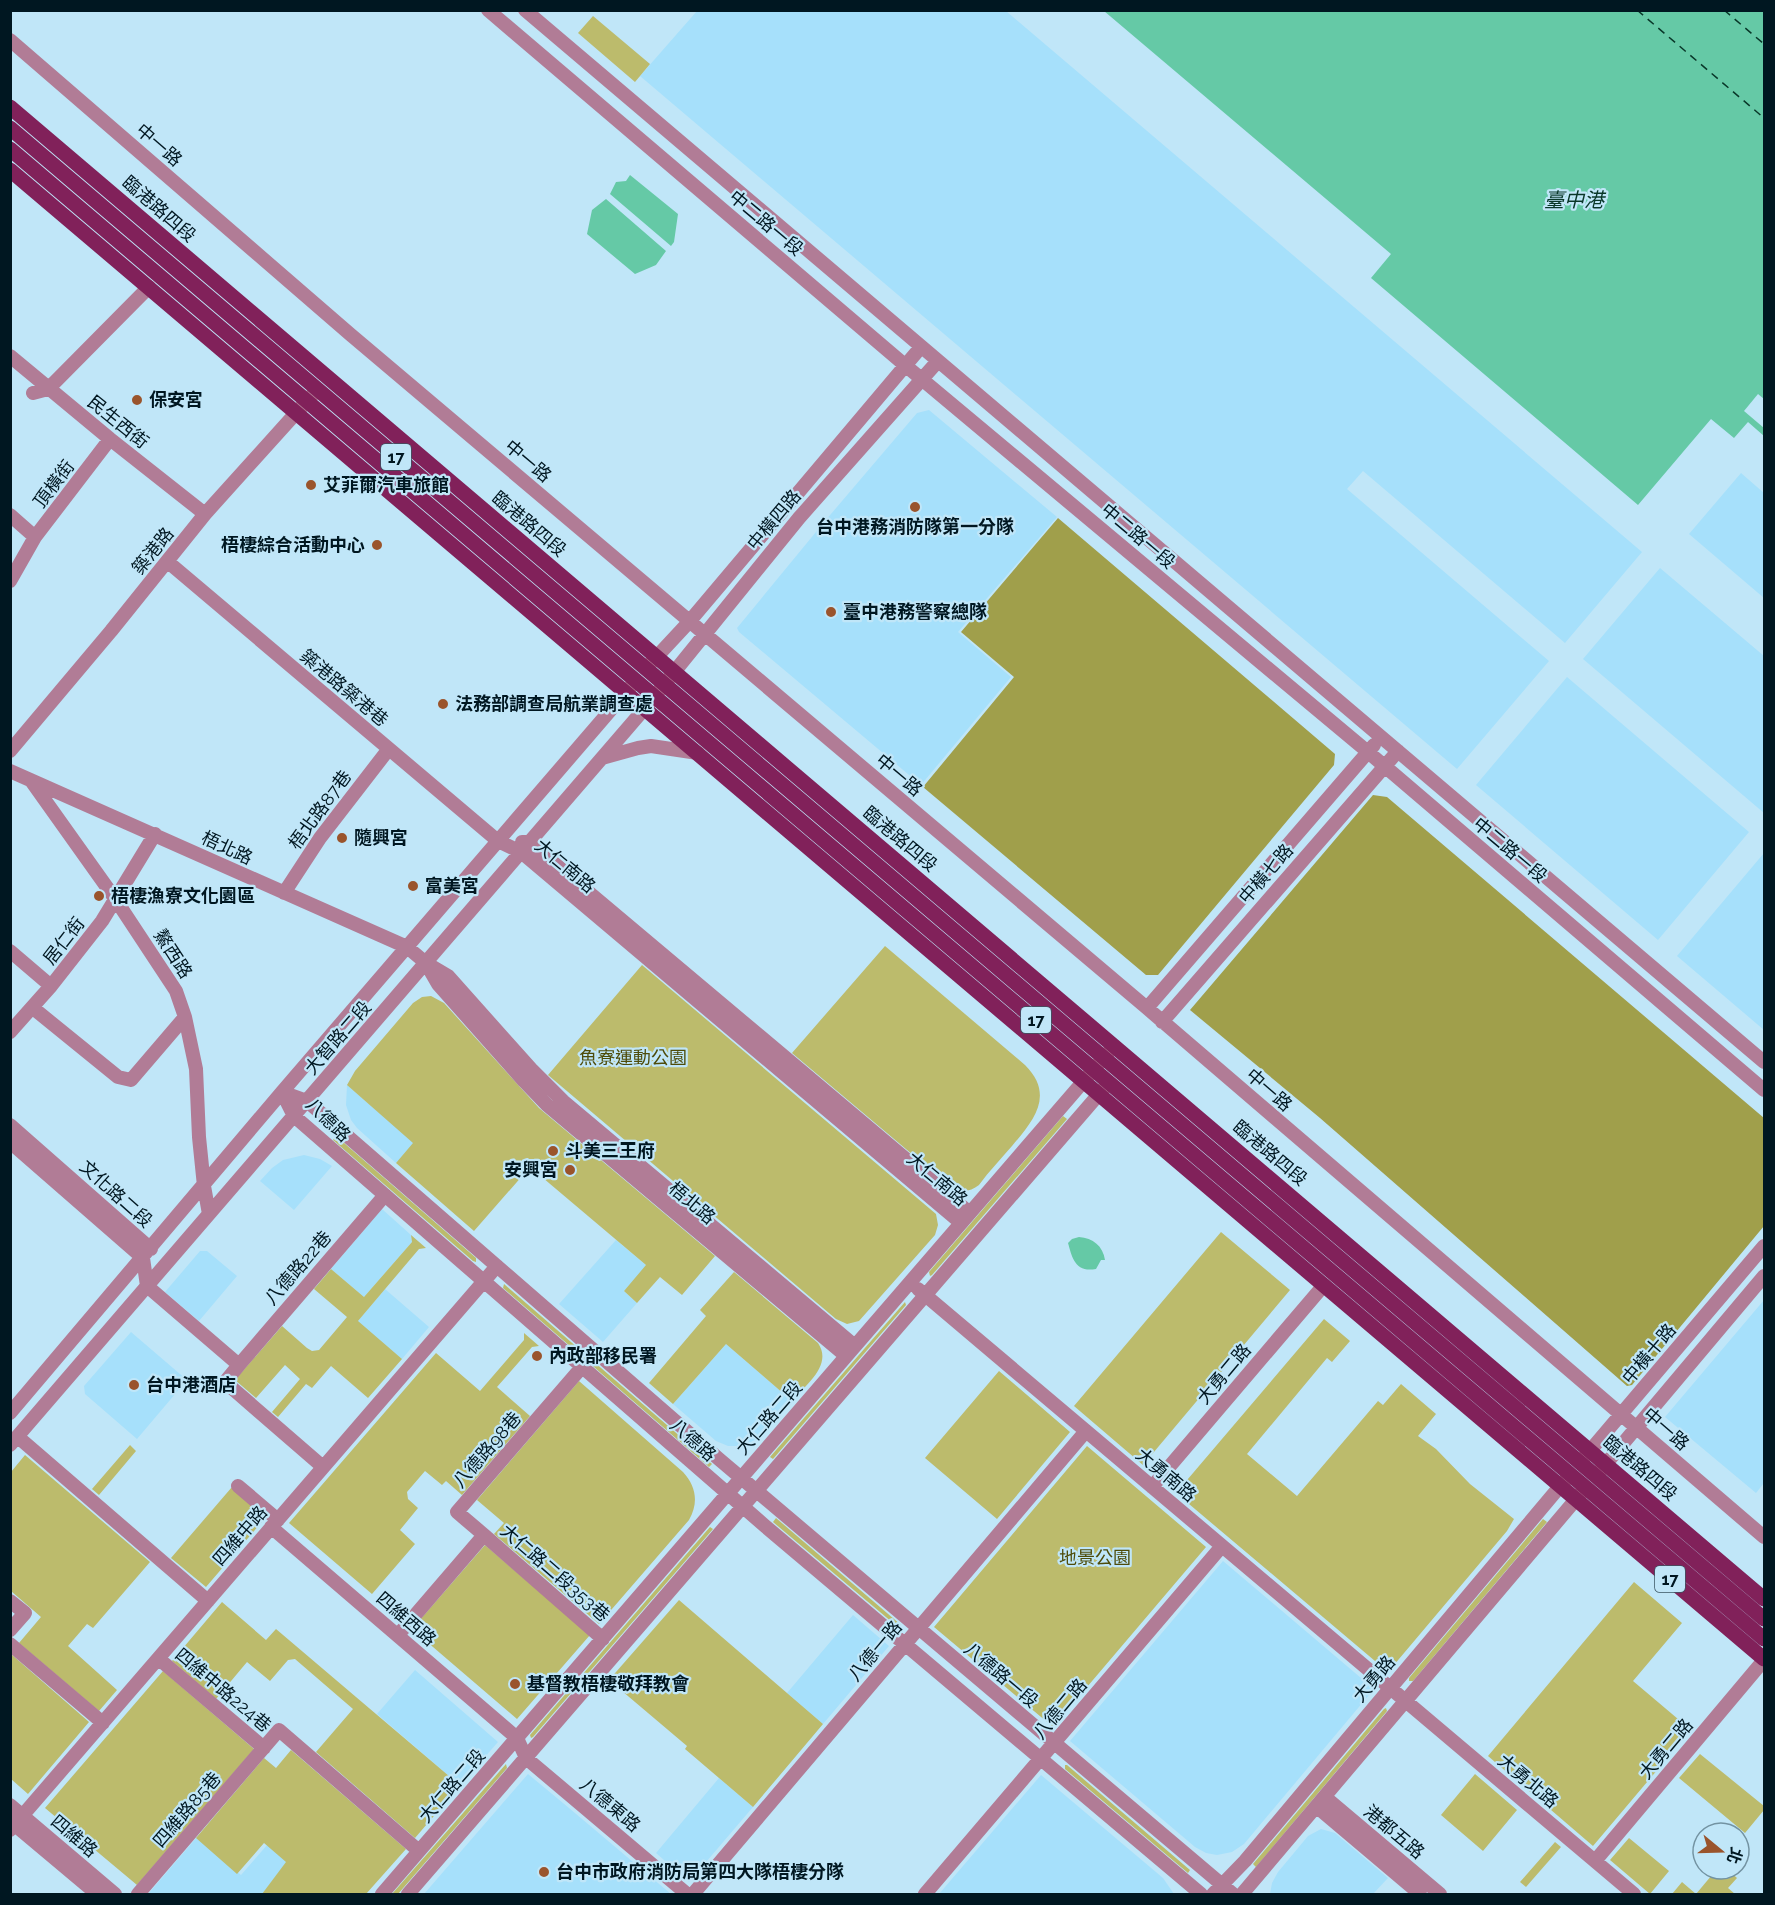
<svg xmlns="http://www.w3.org/2000/svg" width="1775" height="1905" viewBox="0 0 1775 1905" font-family="Raleway,'Noto Sans TC',sans-serif">
  <rect width="100%" height="100%" fill="#c0e6f8"/>
  <path fill="#a6e0fb" d="M697,11H1006L1642,552L1565,643L1363,471L1347,489L1549,661L1457,769L640,76Z
    M929,410L1057,517L958,632L1011,677L921,785L739,632L737,628L825,521L917,413Z
    M1741,473L1764,493V598L1689,534Z
    M1660,568L1764,656V813L1583,659Z
    M1567,677L1749,832L1658,940L1476,785Z
    M1764,853V1030L1677,956Z
    M347,1085L414,1143L396,1163L357,1128L351,1120L346,1105Z
    M304,1155L320,1159L332,1166L294,1210L260,1181L272,1168L283,1160Z
    M382,1209L411,1235L412,1242L364,1297L331,1269Z
    M616,1240L647,1266L624,1291L637,1303L603,1342L559,1304Z
    M200,1251H207L237,1276L199,1321L165,1292Z
    M385,1289L429,1327L402,1359L357,1322Z
    M1764,1300V1483L1756,1493L1665,1417Z
    M131,1332L187,1380L137,1439L85,1394L84,1386Z
    M726,1344L792,1401L761,1437L743,1446H728L716,1441L673,1404Z
    M1223,1561L1374,1689L1244,1844L1232,1852L1217,1855L1206,1853L1195,1847L1070,1741Z
    M853,1615L889,1646L823,1724L787,1693Z
    M415,1670L498,1742L463,1782H456L377,1714Z
    M528,1774L569,1808L671,1894H424Z
    M1041,1775L1163,1878L1174,1894H939Z
    M719,1778L753,1807L689,1882L656,1853Z
    M1321,1829L1335,1833L1388,1878L1373,1894H1270L1272,1883L1278,1872L1308,1836Z
    M197,1837L241,1875L268,1844L368,1892L366,1894H148Z"/>
  <path fill="#bcbb6c" d="M593,16L650,64L635,82L578,33Z
    M885,946L1025,1065C1055,1095 1034,1120 1012,1146C1001,1159 989,1171 979,1185C970,1192 961,1193 951,1187L792,1053Z
    M642,965L936,1214L938,1225L935,1235L859,1321L847,1324L836,1319L548,1075Z
    M431,996L444,1003L539,1108L715,1256L682,1295L660,1277L637,1303L624,1291L646,1265L530,1167L474,1231L396,1163L413,1143L347,1085L355,1071L413,1003L422,997Z
    M1063,1116L1067,1119L932,1275L930,1276L929,1272Z
    M336,1136L476,1258V1262L473,1261L333,1140Z
    M1221,1232L1290,1290L1143,1465L1074,1406Z
    M411,1235L426,1248L419,1249L358,1321L402,1359L368,1398L331,1366L312,1388L306,1384L278,1417L272,1412L300,1379L285,1365L256,1398L235,1380L282,1326L307,1348L312,1351L319,1350L347,1317L314,1289L331,1269L364,1297L412,1242Z
    M734,1272L818,1343C833,1365 806,1385 792,1401L726,1344L673,1404L649,1383L706,1316L700,1310Z
    M504,1284L712,1464L709,1467L503,1288Z
    M905,1302L906,1305L773,1459L770,1457Z
    M1324,1319L1350,1341L1332,1362L1327,1358L1247,1454L1297,1496L1378,1401L1383,1405L1401,1384L1436,1414L1418,1436L1436,1449L1470,1484L1514,1519L1507,1531L1388,1672L1176,1493Z
    M524,1333L539,1346L532,1347L497,1387L530,1416L462,1495L446,1481L442,1485L425,1471L407,1492L408,1499L418,1508L400,1530L415,1544L372,1594L289,1523L436,1353L480,1391L524,1340Z
    M999,1371L1070,1432L997,1519L925,1458Z
    M579,1381L683,1472C696,1486 699,1503 689,1520L599,1624L494,1534L504,1523L477,1500Z
    M130,1445L136,1451L99,1495L92,1489Z
    M1087,1446L1206,1547L1053,1727L934,1627Z
    M25,1455L150,1562L93,1628L87,1624L68,1646L117,1690L99,1711L19,1643L41,1617L11,1591V1472Z
    M232,1487L266,1517L206,1587L171,1558Z
    M776,1518L901,1625V1628H899L773,1522Z
    M1543,1519L1547,1522L1413,1681H1409V1678Z
    M710,1527L713,1529L533,1737L531,1738L530,1735Z
    M485,1545L590,1635L517,1719L412,1629Z
    M1634,1582L1682,1623L1633,1681L1691,1730L1593,1846L1488,1756Z
    M679,1600L823,1724L753,1807L685,1749L687,1746L609,1680Z
    M222,1602L266,1640L276,1629L456,1782H463L415,1838L316,1752L353,1709L295,1659L288,1660L270,1681L247,1662L216,1699L172,1661Z
    M11,1654L89,1722L28,1794L11,1779Z
    M163,1671L254,1749L137,1885L45,1808Z
    M1386,1708L1387,1711L1256,1867L1253,1864L1384,1709Z
    M291,1750L406,1849L366,1894H262L286,1862L264,1843L237,1874L196,1838L264,1758L276,1768Z
    M1700,1754L1764,1806V1810L1745,1833L1679,1778Z
    M506,1764L507,1768L398,1894H392Z
    M1065,1765H1067L1190,1870L1188,1873L1065,1769Z
    M1475,1774L1517,1810L1483,1851L1441,1815Z
    M1629,1838L1669,1871L1650,1894L1610,1860Z
    M1555,1842L1561,1847L1526,1887L1520,1882Z
    M1717,1869H1727L1737,1878L1728,1888L1735,1894H1672L1682,1882L1696,1894Z"/>
  <path fill="#a09f4b" d="M1058,518L1335,754L1334,765L1158,975H1146L923,787L1014,677L961,632Z
    M1373,795L1387,797L1764,1118V1226L1632,1385L1627,1386L1320,1118L1190,1010Z"/>
  <path fill="#65c9a6" d="M1104,11H1764V436L1748,422L1734,438L1711,419L1638,505L1371,278L1391,254Z
    M630,175L678,214L674,242L671,246L610,194L616,182L626,181Z
    M606,199L666,251L656,265L635,274L587,234L592,210Z
    M1079,1237C1093,1238 1103,1246 1105,1260H1101L1096,1269C1075,1273 1072,1257 1068,1243L1072,1239Z"/>
  <path fill="#c0e6f8" d="M1758,394L1764,399V428L1744,411Z"/>
  <g fill="none" stroke-linecap="round" stroke-linejoin="round">
    <path stroke="#093729" stroke-width="1.5" stroke-dasharray="8 6" stroke-linecap="butt" d="M1637,10L1764,118
      M1724,10L1764,44"/>
    <path stroke="#b17c96" stroke-width="14" d="M488,10L906,366L1368,752L1764,1090
      M525,10L1764,1062
      M10,40L351,335L1147,1008L1764,1537
      M10,356L110,439L205,514
      M33,393L48,389L149,287
      M10,515L35,537
      M168,562L498,841L521,852L961,1223
      M10,581L35,537L110,439
      M649,665L689,622L921,347
      M10,751L111,631L205,514L314,393
      M602,758L638,748L651,746L698,753
      M10,771L407,947L426,963L448,976L531,1069L563,1101L855,1346
      M32,782L116,900L176,991L185,1017L196,1069L199,1137L204,1186L209,1214
      M522,842H529L970,1213
      M284,893L320,838L388,750
      M10,951L51,986
      M427,965L438,984L524,1081L547,1105L846,1356
      M33,1008L118,1077L131,1080L185,1017
      M1147,1008L1374,745
      M1162,1022L1398,751
      M10,1032L51,986L102,921L155,834
      M282,1092L307,1101L720,1460L1233,1894
      M282,1092L294,1116L765,1526L1201,1894
      M10,1125L151,1249
      M10,1142L143,1258L147,1286
      M147,1286L239,1365L225,1382L323,1467
      M918,1289L1634,1894
      M239,1365L385,1195
      M10,1413L282,1092L633,684
      M18,1437L208,1601
      M10,1445L645,708L799,518L938,361
      M1583,1459L1764,1246
      M1599,1472L1764,1276
      M238,1486L278,1520
      M1152,1487L1324,1285
      M271,1527L517,1738L526,1758L687,1894
      M484,1535L603,1639
      M10,1601L25,1613L10,1630
      M398,1635L484,1535L457,1512L582,1367
      M10,1644L103,1723
      M159,1659L264,1748
      M1325,1797L1440,1894
      M10,1805L115,1894
      M1317,1807L1420,1894
      M10,1821L97,1894
      M10,1830L497,1266
      M1595,1861L1764,1660
      M138,1894L279,1730L419,1851
      M382,1894L1114,1046
      M408,1894L1106,1086
      M693,1894L1086,1431
      M925,1894L1222,1546
      M1213,1894L1245,1861L1567,1478
      M1242,1894L1583,1491"/>
    <path stroke="#81215a" stroke-width="15" d="M10,107L1764,1599
      M10,128L1764,1619
      M10,149L1764,1639
      M10,170L1764,1659"/>
  </g>
  <g fill="#9a542c" stroke="#c0e6f8" stroke-width="2">
    <circle cx="137" cy="400" r="6"/>
    <circle cx="311" cy="485" r="6"/>
    <circle cx="915" cy="507" r="6"/>
    <circle cx="377" cy="545" r="6"/>
    <circle cx="831" cy="612" r="6"/>
    <circle cx="443" cy="704" r="6"/>
    <circle cx="342" cy="838" r="6"/>
    <circle cx="413" cy="886" r="6"/>
    <circle cx="99" cy="896" r="6"/>
    <circle cx="553" cy="1151" r="6"/>
    <circle cx="570" cy="1170" r="6"/>
    <circle cx="537" cy="1356" r="6"/>
    <circle cx="134" cy="1385" r="6"/>
    <circle cx="515" cy="1684" r="6"/>
    <circle cx="544" cy="1872" r="6"/>
  </g>
  <g text-anchor="middle" stroke-width="4.5" stroke-linejoin="round" paint-order="stroke">
    <g fill="#c0e6f8" stroke="#3a5562" stroke-width="1.5">
      <rect x="381" y="444" width="30" height="26" rx="4.5"/>
      <rect x="1021" y="1007" width="30" height="26" rx="4.5"/>
      <rect x="1655" y="1566" width="30" height="26" rx="4.5"/>
    </g>
    <g font-size="16" font-weight="bold" fill="#001721">
      <text x="396" y="463">17</text>
      <text x="1036" y="1026">17</text>
      <text x="1670" y="1585">17</text>
    </g>
    <g font-size="18" fill="#001721" stroke="#c0e6f8">
      <text transform="translate(159 145) rotate(41)" y="6">中一路</text>
      <text transform="translate(159 209) rotate(41)" y="6">臨港路四段</text>
      <text transform="translate(766 223) rotate(40)" y="6">中二路一段</text>
      <text transform="translate(118 422) rotate(39)" y="6">民生西街</text>
      <text transform="translate(528 461) rotate(40)" y="6">中一路</text>
      <text transform="translate(54 484) rotate(-53)" y="6">頂橫街</text>
      <text transform="translate(774 520) rotate(-50)" y="6">中橫四路</text>
      <text transform="translate(529 524) rotate(40)" y="6">臨港路四段</text>
      <text transform="translate(1138 536) rotate(40)" y="6">中二路一段</text>
      <text transform="translate(153 551) rotate(-51)" y="6">築港路</text>
      <text transform="translate(344 688) rotate(40)" y="6">築港路築港巷</text>
      <text transform="translate(899 775) rotate(40)" y="6">中一路</text>
      <text transform="translate(320 810) rotate(-54)" y="6">梧北路87巷</text>
      <text transform="translate(900 839) rotate(40)" y="6">臨港路四段</text>
      <text transform="translate(227 848) rotate(25)" y="6">梧北路</text>
      <text transform="translate(1510 850) rotate(40)" y="6">中二路一段</text>
      <text transform="translate(565 866) rotate(40)" y="6">大仁南路</text>
      <text transform="translate(1266 874) rotate(-49)" y="6">中橫七路</text>
      <text transform="translate(64 941) rotate(-52)" y="6">居仁街</text>
      <text transform="translate(173 954) rotate(57)" y="6">鰲西路</text>
      <text transform="translate(338 1038) rotate(-49)" y="6">大智路二段</text>
      <text transform="translate(1269 1090) rotate(41)" y="6">中一路</text>
      <text transform="translate(328 1120) rotate(44)" y="6">八德路</text>
      <text transform="translate(1270 1153) rotate(40)" y="6">臨港路四段</text>
      <text transform="translate(937 1179) rotate(40)" y="6">大仁南路</text>
      <text transform="translate(116 1194) rotate(42)" y="6">文化路二段</text>
      <text transform="translate(692 1203) rotate(40)" y="6">梧北路</text>
      <text transform="translate(298 1268) rotate(-49)" y="6">八德路22巷</text>
      <text transform="translate(1649 1354) rotate(-50)" y="6">中橫十路</text>
      <text transform="translate(1224 1374) rotate(-50)" y="6">大勇二路</text>
      <text transform="translate(769 1418) rotate(-49)" y="6">大仁路二段</text>
      <text transform="translate(1666 1429) rotate(41)" y="6">中一路</text>
      <text transform="translate(693 1440) rotate(41)" y="6">八德路</text>
      <text transform="translate(487 1450) rotate(-49)" y="6">八德路98巷</text>
      <text transform="translate(1640 1468) rotate(40)" y="6">臨港路四段</text>
      <text transform="translate(1166 1475) rotate(40)" y="6">大勇南路</text>
      <text transform="translate(240 1536) rotate(-49)" y="6">四維中路</text>
      <text transform="translate(555 1573) rotate(41)" y="6">大仁路二段353巷</text>
      <text transform="translate(406 1619) rotate(41)" y="6">四維西路</text>
      <text transform="translate(875 1651) rotate(-50)" y="6">八德一路</text>
      <text transform="translate(1001 1675) rotate(40)" y="6">八德路一段</text>
      <text transform="translate(1374 1679) rotate(-50)" y="6">大勇路</text>
      <text transform="translate(223 1690) rotate(40)" y="6">四維中路224巷</text>
      <text transform="translate(1060 1709) rotate(-50)" y="6">八德二路</text>
      <text transform="translate(1666 1749) rotate(-50)" y="6">大勇二路</text>
      <text transform="translate(1528 1781) rotate(40)" y="6">大勇北路</text>
      <text transform="translate(452 1786) rotate(-49)" y="6">大仁路二段</text>
      <text transform="translate(610 1805) rotate(40)" y="6">八德東路</text>
      <text transform="translate(187 1810) rotate(-49)" y="6">四維路85巷</text>
      <text transform="translate(1394 1832) rotate(40)" y="6">港都五路</text>
      <text transform="translate(74 1836) rotate(40)" y="6">四維路</text>
    </g>
    <g font-size="18" font-weight="bold" fill="#001721" stroke="#c0e6f8" text-anchor="start">
      <text x="149" y="406">保安宮</text>
      <text x="323" y="491">艾菲爾汽車旅館</text>
      <text x="915" y="533" text-anchor="middle">台中港務消防隊第一分隊</text>
      <text x="365" y="551" text-anchor="end">梧棲綜合活動中心</text>
      <text x="843" y="618">臺中港務警察總隊</text>
      <text x="455" y="710">法務部調查局航業調查處</text>
      <text x="354" y="844">隨興宮</text>
      <text x="425" y="892">富美宮</text>
      <text x="111" y="902">梧棲漁寮文化園區</text>
      <text x="565" y="1157">斗美三王府</text>
      <text x="558" y="1176" text-anchor="end">安興宮</text>
      <text x="549" y="1362">內政部移民署</text>
      <text x="146" y="1391">台中港酒店</text>
      <text x="527" y="1690">基督教梧棲敬拜教會</text>
      <text x="556" y="1878">台中市政府消防局第四大隊梧棲分隊</text>
    </g>
    <g font-size="18" fill="#4e4c0a" stroke="#c0e6f8">
      <text x="633" y="1064">魚寮運動公園</text>
      <text x="1095" y="1564">地景公園</text>
    </g>
    <g font-size="20" font-style="italic" fill="#093729" stroke="#c0e6f8">
      <text x="1574" y="207">臺中港</text>
    </g>
  </g>
  <rect width="1775" height="1905" fill="none" stroke="#001721" stroke-width="24"/>
  <g transform="translate(1721 1851) rotate(109)"><circle r="28" fill="#c0e6f8" stroke="#7393a2" stroke-width="1.5"/>
  <path d="M0-4.5L10 22L0 15L-10 22Z" fill="#9a542c"/>
  <text y="-9" font-size="16" font-weight="bold" text-anchor="middle" fill="#001721">北</text>
  </g>
</svg>
